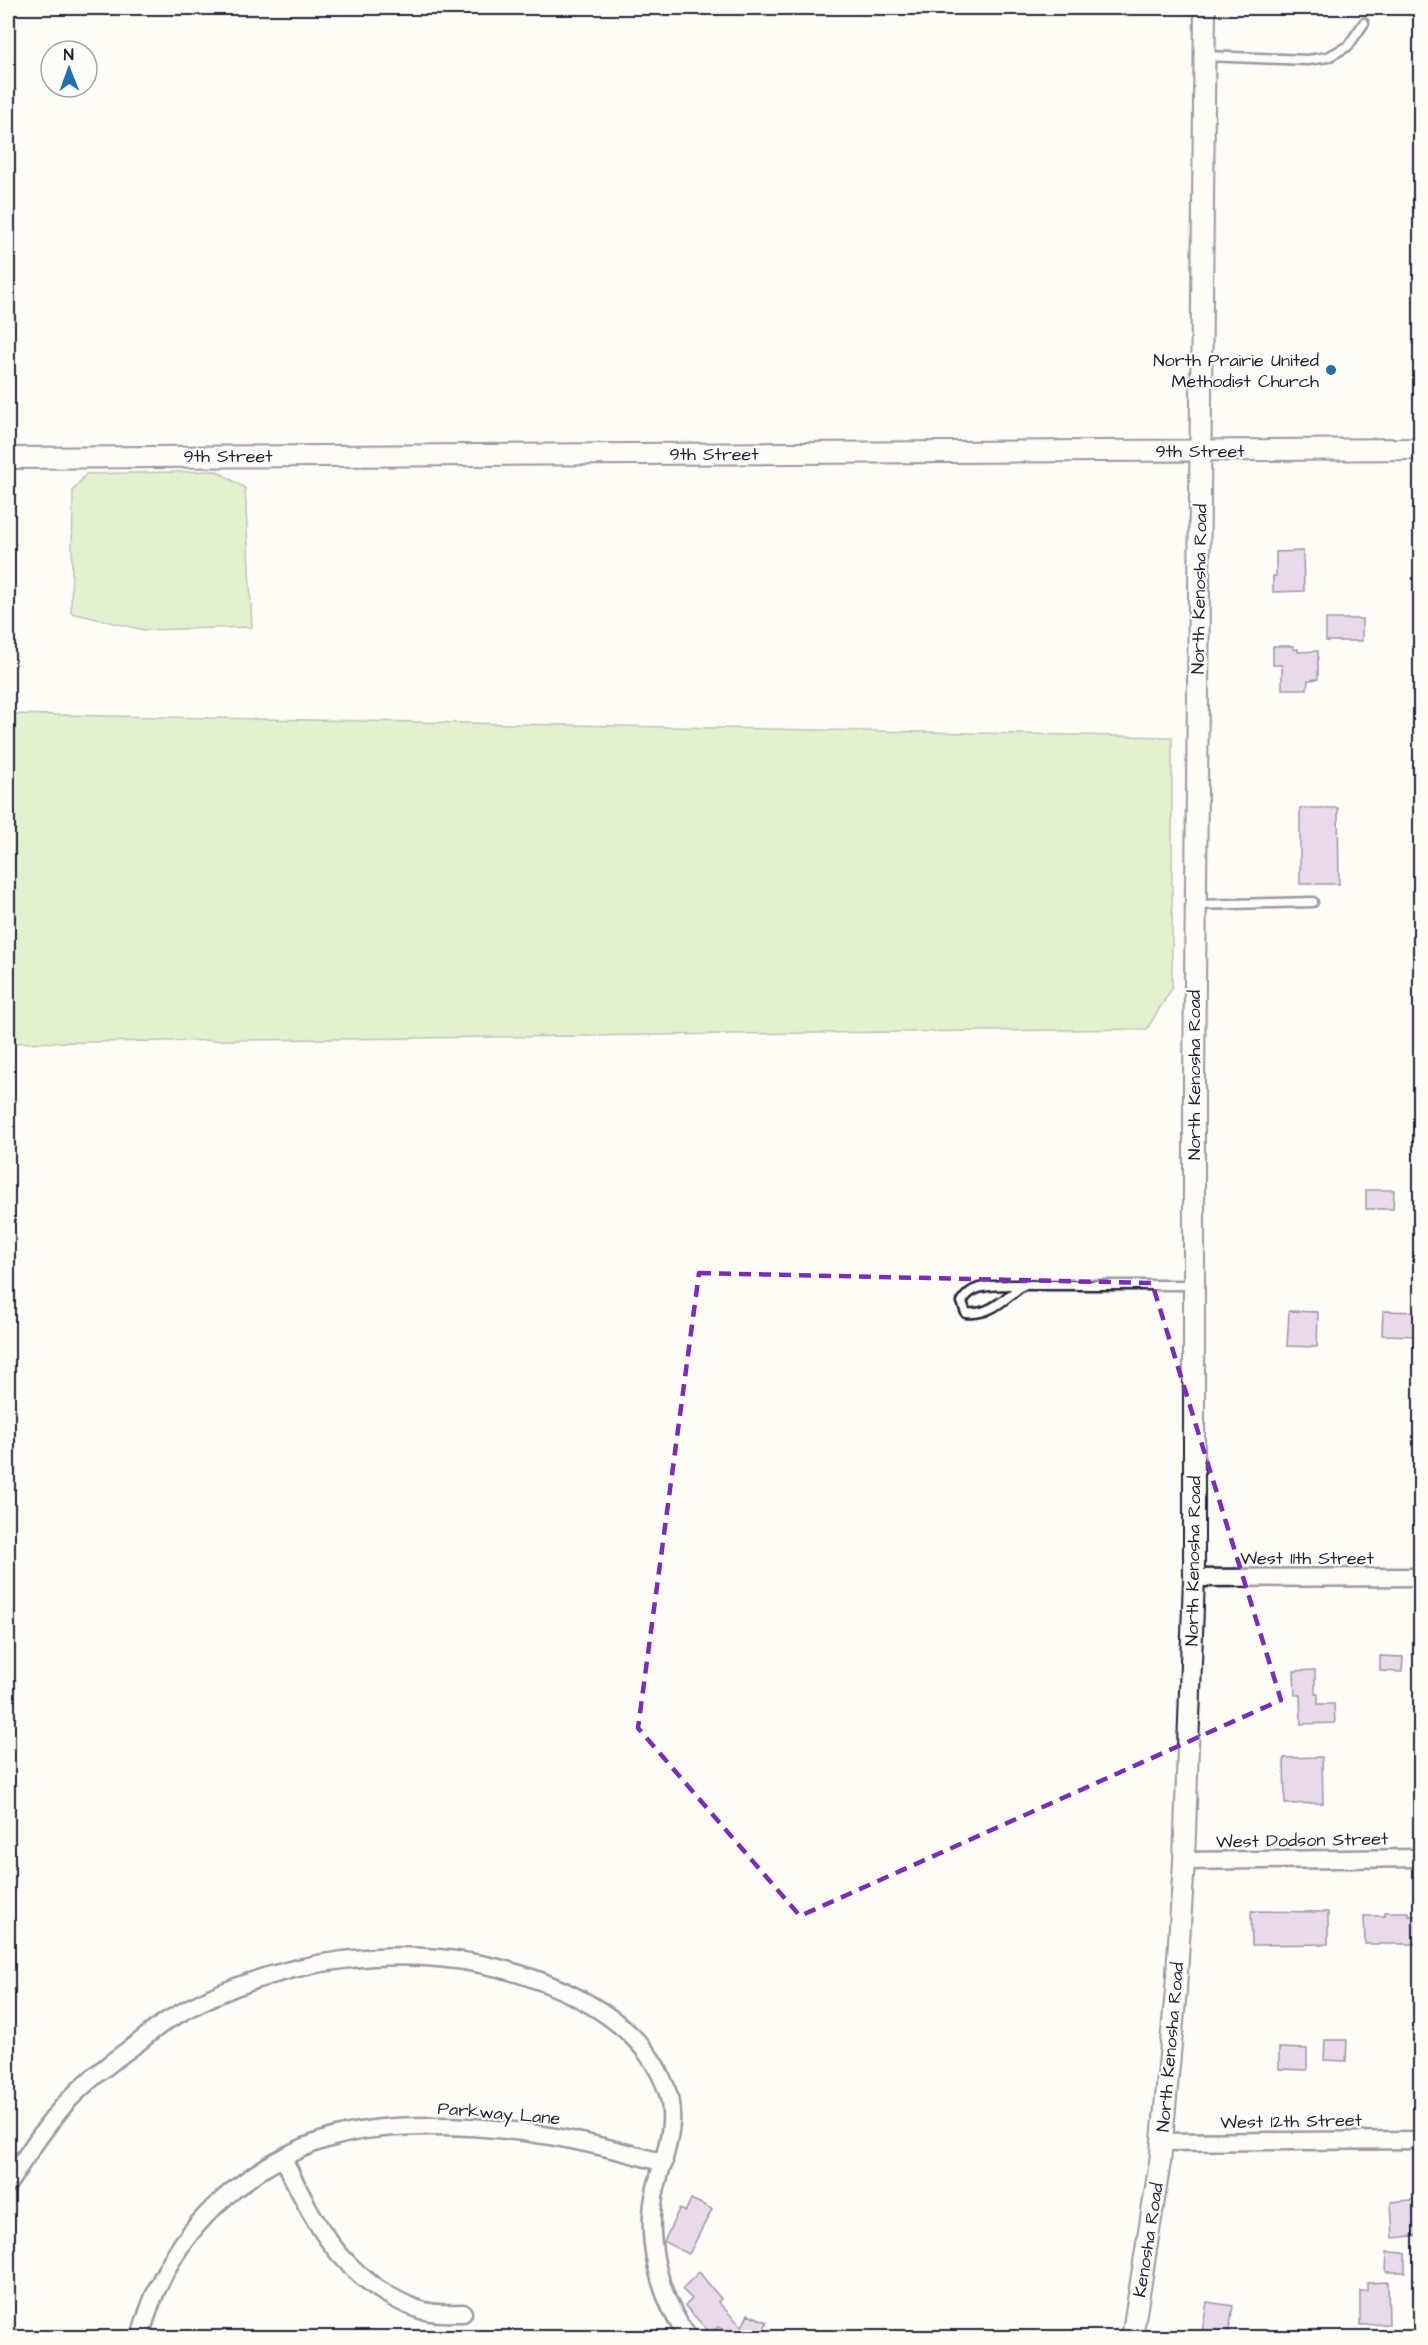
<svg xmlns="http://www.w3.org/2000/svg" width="1428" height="2345" viewBox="0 0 1428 2345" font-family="'Architects Daughter',sans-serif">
  <rect width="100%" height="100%" fill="#fdfcf7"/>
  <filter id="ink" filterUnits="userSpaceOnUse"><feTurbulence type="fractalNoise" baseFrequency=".0167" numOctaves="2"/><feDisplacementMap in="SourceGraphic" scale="12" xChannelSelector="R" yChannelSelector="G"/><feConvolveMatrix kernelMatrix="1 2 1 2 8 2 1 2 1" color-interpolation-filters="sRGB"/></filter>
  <g filter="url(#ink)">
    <path fill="#c4e49c" stroke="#73836c" stroke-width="1.5" d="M217,471L245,488L252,627L144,630L71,613L73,491L86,474Z
      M8,714L1172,737V988L1147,1029L8,1043Z"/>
    <path fill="#d2b0db" stroke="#22223b" stroke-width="1.5" d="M1303,551L1304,591L1273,592V576H1276V552Z
      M1326,619H1362V641H1326Z
      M1273,646H1293V649H1298V652L1318,651V679L1308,680L1307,689H1282V665H1273Z
      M1300,808H1338L1339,884H1300Z
      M1366,1190H1394L1393,1209H1366Z
      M1289,1311L1318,1312L1317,1347L1287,1346Z
      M1383,1311L1420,1312V1336L1382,1335Z
      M1380,1656L1403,1657L1402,1672L1380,1671Z
      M1315,1670V1694H1318V1704H1334L1335,1723L1301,1724L1300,1695H1295L1294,1671Z
      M1322,1757L1323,1803L1285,1804L1284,1758Z
      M1251,1911L1328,1912V1944L1252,1945Z
      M1385,1912H1409V1916H1420V1944H1365L1364,1916H1385Z
      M1325,2040H1347L1346,2061L1324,2060Z
      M1279,2048L1307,2049V2070L1279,2069Z
      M691,2199L712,2209L689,2254L664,2242L679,2209L685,2212Z
      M1420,2199V2235L1393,2238L1391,2202Z
      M1387,2252L1405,2253V2272H1386Z
      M699,2272L721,2299L718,2302L742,2327L748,2314L767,2322L761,2337H738L718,2327L711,2334L685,2306L692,2299L682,2289Z
      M1388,2282L1389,2324L1360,2325V2291H1367V2283Z
      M1207,2302L1233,2306L1228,2336L1202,2332Z"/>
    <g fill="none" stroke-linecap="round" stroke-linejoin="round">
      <g stroke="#22223b" stroke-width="13">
        <path id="service" d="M1205,56L1308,60L1328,57L1348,46L1364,23
          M1196,905L1313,902
          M1023,1285C1005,1298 990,1316 966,1313L962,1302C971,1284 991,1286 1009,1285H1194"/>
      </g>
      <g stroke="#22223b" stroke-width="21">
        <path id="minor" d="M1194,1578L1420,1577
          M1184,1861L1420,1858
          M1162,2142L1420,2140
          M283,2158C310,2213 332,2262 388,2295C401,2302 415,2310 430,2312C441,2314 452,2313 463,2313
          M8,2184C26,2156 44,2128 66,2103C87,2080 114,2060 139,2042C149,2034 158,2026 168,2020C289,1947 456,1932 582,2000C617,2019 650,2047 665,2085C680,2121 664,2154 656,2188C644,2236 659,2299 689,2338
          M140,2338C157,2274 187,2225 240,2185C270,2162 304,2144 341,2135C370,2127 402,2126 431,2126C515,2126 584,2140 664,2163"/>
      </g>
      <g stroke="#22223b" stroke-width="24">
        <path id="tertiary" d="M8,458L1420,449
          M1132,2338L1160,2162L1176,1990L1184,1861L1194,1578V1081L1205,8"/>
      </g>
      <use href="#service" stroke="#fdfcf7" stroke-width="8"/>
      <use href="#minor" stroke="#fdfcf7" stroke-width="16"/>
      <use href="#tertiary" stroke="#fdfcf7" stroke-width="20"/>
    </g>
  </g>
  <path d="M0 0H1428V2345H0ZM699,1273L1152,1283L1281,1700L800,1916L638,1728Z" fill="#fdfcf7" fill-opacity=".55" fill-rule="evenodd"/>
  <path fill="none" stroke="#7b2cbf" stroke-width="4.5" stroke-dasharray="12 8" stroke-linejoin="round" d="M699,1273L1152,1283L1281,1700L800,1916L638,1728Z"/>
  <circle fill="#1f6fb2" stroke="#fdfcf7" stroke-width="2" cx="1331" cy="370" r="6"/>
  <g text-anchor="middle" stroke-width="4.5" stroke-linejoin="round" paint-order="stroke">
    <g font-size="18" fill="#22223b" stroke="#fdfcf7" text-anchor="end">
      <text x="1319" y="366">North Prairie United<tspan x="1319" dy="21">Methodist Church</tspan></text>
    </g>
    <g font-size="18" fill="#22223b" stroke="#fdfcf7">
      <text x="1200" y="457">9th Street</text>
      <text x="714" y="460">9th Street</text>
      <text x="228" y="462">9th Street</text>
      <text transform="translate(1199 589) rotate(-89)" y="6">North Kenosha Road</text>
      <text transform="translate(1194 1075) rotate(-90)" y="6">North Kenosha Road</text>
      <text x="1307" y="1564">West 11th Street</text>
      <text transform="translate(1193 1561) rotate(-89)" y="6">North Kenosha Road</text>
      <text transform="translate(1302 1840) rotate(-1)" y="6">West Dodson Street</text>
      <text transform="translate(1170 2047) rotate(-85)" y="6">North Kenosha Road</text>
      <text transform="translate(499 2113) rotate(5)" y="6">Parkway Lane</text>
      <text transform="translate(1291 2121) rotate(-1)" y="6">West 12th Street</text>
      <text transform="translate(1148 2240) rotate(-81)" y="6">Kenosha Road</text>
    </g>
  </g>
  <rect width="1428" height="2345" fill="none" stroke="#fdfcf7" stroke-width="30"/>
  <rect x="15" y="15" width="1398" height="2315" fill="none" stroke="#22223b" stroke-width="2" filter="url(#ink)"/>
  <g transform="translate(69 69) rotate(359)"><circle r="28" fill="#fdfcf7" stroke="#a5a5ac" stroke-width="1.5"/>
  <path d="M0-4.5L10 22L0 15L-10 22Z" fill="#1f6fb2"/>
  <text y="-9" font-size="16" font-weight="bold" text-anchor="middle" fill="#22223b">N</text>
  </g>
</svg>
